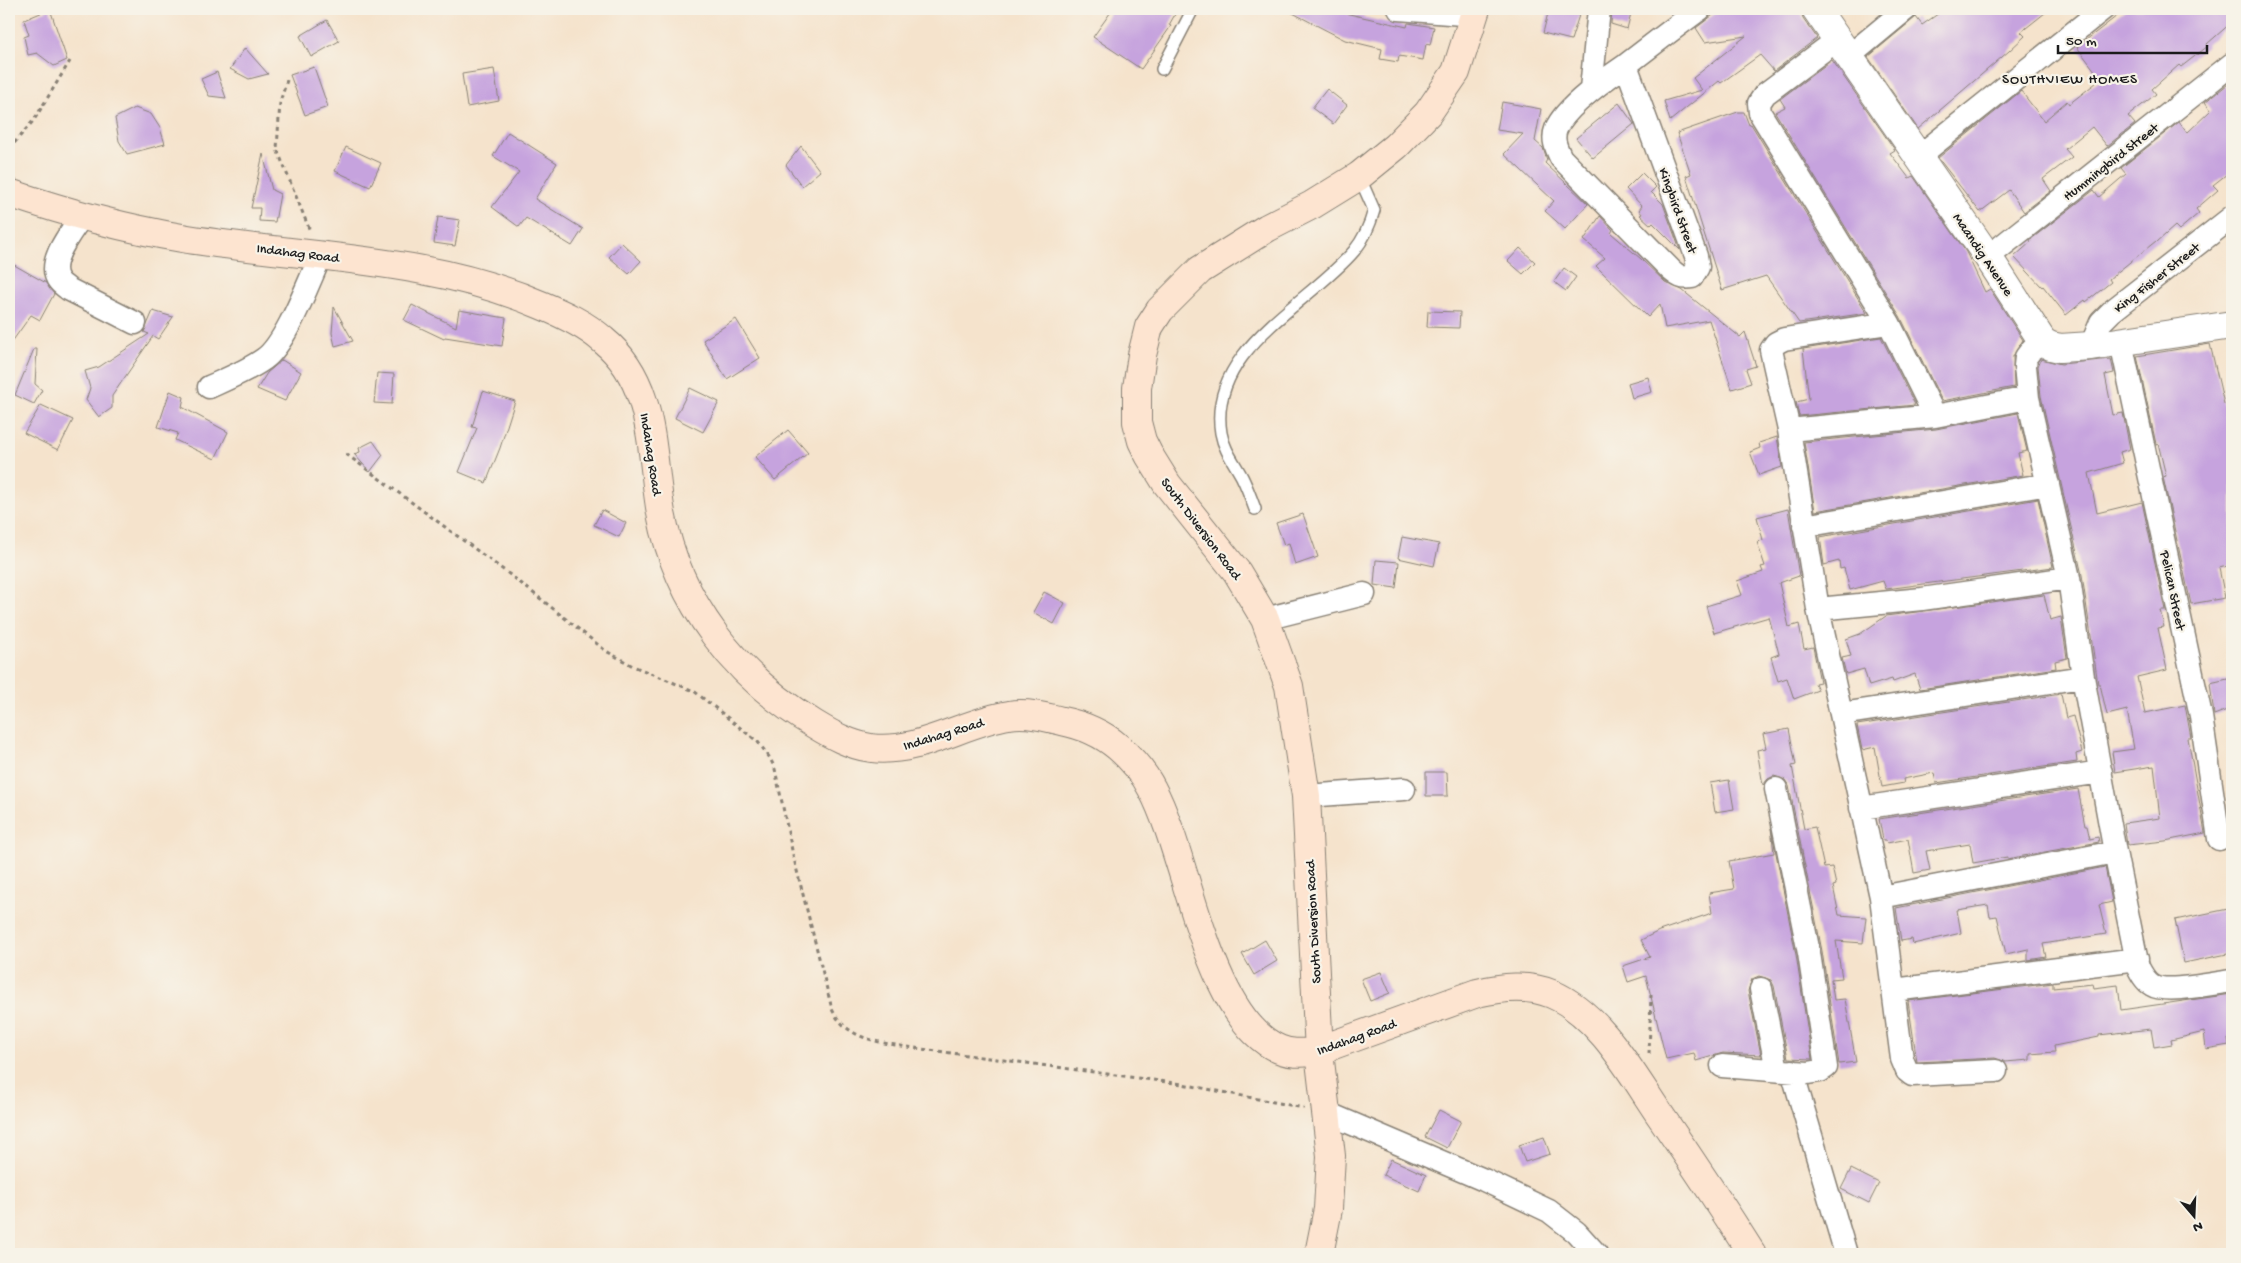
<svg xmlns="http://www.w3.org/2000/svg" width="2241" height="1263" viewBox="0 0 2241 1263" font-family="'Gochi Hand',sans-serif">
  <rect width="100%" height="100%" fill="#f7f3e8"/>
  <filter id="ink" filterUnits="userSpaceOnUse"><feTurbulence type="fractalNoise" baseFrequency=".02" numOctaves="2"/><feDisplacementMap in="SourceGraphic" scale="10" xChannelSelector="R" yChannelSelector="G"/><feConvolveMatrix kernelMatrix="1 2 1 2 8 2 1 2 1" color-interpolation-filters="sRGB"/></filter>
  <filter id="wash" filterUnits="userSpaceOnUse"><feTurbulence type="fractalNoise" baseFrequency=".0096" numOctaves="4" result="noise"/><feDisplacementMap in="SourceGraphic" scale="20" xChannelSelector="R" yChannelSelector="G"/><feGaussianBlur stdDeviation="1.12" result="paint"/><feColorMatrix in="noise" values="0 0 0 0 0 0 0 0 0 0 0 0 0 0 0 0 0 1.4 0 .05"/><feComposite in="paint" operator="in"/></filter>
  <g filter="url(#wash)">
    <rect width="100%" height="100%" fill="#f5e3cc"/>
    <g id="blocks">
      <path fill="#c6a3de" d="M50,9L67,60L54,66L37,53L28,55L24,37L29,35L24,20Z
        M1113,9H1178L1169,25L1171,26L1141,69L1093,37Z
        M1285,9H1327L1407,27L1408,23L1434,27L1430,45L1426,44L1423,60L1399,56L1398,62L1380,59L1382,49L1345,40Z
        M1549,9H1581L1571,40L1543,33Z
        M1612,9H1632L1627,29L1611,24Z
        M1721,9H1801L1803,18L1817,38L1774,71L1760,55L1721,83L1719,81L1670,121L1664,101L1702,90L1693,78L1746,36L1705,42L1696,28Z
        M1945,9H2050L2021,32L2025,36L2009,51L1918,129L1868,57L1916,17L1922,25Z
        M2126,9H2232V22L2207,44L2208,46L2181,67L2179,65L2152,89L2156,94L2128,116L2135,124L2107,146L2092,127L2065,149L2072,157L2043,179L2051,191L2024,212L2009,190L1980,212L1938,158L2021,91L2044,121L2067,101L2069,104L2101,79L2077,47Z
        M327,20L339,41L311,57L300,36Z
        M245,48L268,74L249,79L230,69Z
        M1832,60L1895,150L1890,153L1909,178L1913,176L1966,252L1985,292L1990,289L2023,340L2013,356L2014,387L1942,401L1900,316L1775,112L1785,107L1780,99Z
        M314,67L328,107L305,115L290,75Z
        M494,69L499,101L467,107L462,74Z
        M217,72L226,98L209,96L201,79Z
        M2232,81V170L2213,185L2218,190L2196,209L2199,213L2179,230L2175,226L2157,242L2156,241L2109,279L2111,282L2086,302L2085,300L2066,315L2043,286L2042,287L2014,257L2031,242L2030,240L2094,190L2099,197L2126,174L2121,168L2179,122L2187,133L2211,110L2205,102Z
        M1327,89L1347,105L1333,124L1312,108Z
        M1502,102L1541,109L1535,141L1543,148L1547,160L1545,163L1588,204L1565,229L1545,211L1554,201L1504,154L1523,134L1497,130Z
        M1619,103L1634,124L1593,158L1576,138Z
        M135,108L151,114L160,128L165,144L127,154L119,141L115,118Z
        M1738,112H1744L1749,125L1751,124L1867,313L1799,323L1766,276L1722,290L1686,176L1691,174L1677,133Z
        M508,132L557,163L535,199L583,229L572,246L526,218L519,227L492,207L519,172L493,156Z
        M801,146L820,171L802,186L786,165Z
        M346,147L381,163L370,187L335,171Z
        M263,154L272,190L280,194L275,222L259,221L260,208H251Z
        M1642,173L1656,187L1651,192L1663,204L1680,250L1653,223L1651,225L1640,215L1642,214L1639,210L1642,206L1626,189Z
        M1600,216L1613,230L1611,233L1641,259L1665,282L1682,290L1740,337L1745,332L1756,366L1746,369L1751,383L1732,389L1709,320L1665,328L1660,304L1648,317L1596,266L1605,258L1584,240Z
        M438,217L460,220L455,246L434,243Z
        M622,243L641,261L629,274L609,257Z
        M1520,248L1535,262L1523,274L1508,261Z
        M9,262L46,283L54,294L40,320L31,315L9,346Z
        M1564,268L1576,277L1566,291L1554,282Z
        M412,305L456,327L459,310L506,318L502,346L445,337L444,339L404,320Z
        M334,307L353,341L335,346L332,333Z
        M153,311L173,317L158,339L153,336L112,396V408L99,417L86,400L90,388L85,371L99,367L149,334L144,332Z
        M1428,311L1460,312L1459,328L1427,327Z
        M736,319L760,358L727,379L703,340Z
        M1881,337L1915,405L1799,416L1796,402L1809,399L1803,349Z
        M2210,344L2224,404L2232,402V565L2219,568L2225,598L2191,604L2163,477L2166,476L2158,443L2156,444L2137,356Z
        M34,349H37L35,384L42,390L34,404L15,395Z
        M2041,359L2061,364L2111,359L2114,373L2105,375L2113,415L2123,413L2130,449L2120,452L2123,463L2089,473L2097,513L2142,502L2165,610H2160L2164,627L2158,628L2167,670L2137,677L2145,713L2185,705L2191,738H2188L2205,833L2165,841L2127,845L2124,823L2160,818L2154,766L2115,772L2112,752L2134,749L2127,710L2107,715L2100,684H2098L2082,575L2041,396L2038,366Z
        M282,360L301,372L285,401L257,389L267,373Z
        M377,373L394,374L392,404L374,403Z
        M1648,377L1652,392L1632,398L1628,383Z
        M690,388L719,402L703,432L675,418Z
        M170,391L184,397L182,407L228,432L215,459L175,440L178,433L158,427Z
        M483,391L515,401L500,448L486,483L459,472L477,428L472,427Z
        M41,405L73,420L58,450L24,433Z
        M2018,413L2027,451L2018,453L2023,475L1815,511L1804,442L1936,429Z
        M788,430L808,453L775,480L755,457Z
        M1777,437L1782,467L1759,475L1750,452L1760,448L1759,443Z
        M373,441L383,455L370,472L354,454L360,452L359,448Z
        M2038,499L2053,567L1886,589L1883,581L1850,590L1844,568L1840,569L1839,561L1824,565L1820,537Z
        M1788,509L1799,576L1779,583L1789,627L1799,624L1804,649L1813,647L1820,682L1815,683L1818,690L1794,699L1787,678L1778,681L1771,657L1779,654L1769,617L1714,633L1706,606L1742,595L1737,581L1763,572L1761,567L1765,566L1757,542L1763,540L1757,517Z
        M602,510L626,523L619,537L594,525Z
        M1303,514L1318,557L1295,565L1289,543L1284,545L1276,523Z
        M1402,537L1439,544L1434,566L1398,558Z
        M1376,560L1399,562L1396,588L1374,585Z
        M1044,592L1065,603L1054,624L1033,612Z
        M2044,595L2050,620L2061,617L2067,658L2055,661L2056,668L1920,689L1915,674L1893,682L1892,679L1869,686L1864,669L1846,674L1842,658L1851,656L1846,639L1860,634L1886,616Z
        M2232,678V708L2214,715L2210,683Z
        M2061,694L2066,718L2073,716L2082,752L2076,754L2077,762L1936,783L1934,773L1903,779L1904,783L1882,787L1875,747L1862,750L1857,725Z
        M1789,729L1796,765L1792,766L1804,829L1815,827L1824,868L1832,867L1836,885L1833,886L1839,915L1866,917L1863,943L1836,941L1842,978L1831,979L1834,1000L1845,999L1856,1062L1839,1064L1822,951L1789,786L1785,780L1774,776L1768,779L1763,785L1757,750L1766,748L1763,734Z
        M1426,772H1447L1448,796H1426Z
        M1729,780L1734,809L1715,812L1710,783Z
        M2078,789L2085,826H2087L2090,839L2098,837L2099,842L2007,859V857L1973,863L1970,844L1926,851L1930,870L1914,873L1908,839L1887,843L1886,840H1883L1879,819Z
        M1771,828L1796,955L1812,1059L1788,1058L1774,986L1771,980L1759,976L1752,979L1748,991L1761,1055L1723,1053L1696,1061L1694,1053L1666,1059L1646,976L1628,982L1623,966L1650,957L1641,940L1659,931L1712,913L1709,893L1734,889L1729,861L1774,853Z
        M2105,867L2112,902L2099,905L2106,934L2043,944L2046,957L2028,960V949L2006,954L1997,916L1990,917L1988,905L1957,910L1961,933L1913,944L1912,939L1901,941L1896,908Z
        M2228,909L2232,932V953L2184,963L2175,920Z
        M1265,940L1277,961L1254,975L1242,954Z
        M1381,972L1390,993L1370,1001L1361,979Z
        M2053,983V988L2093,984L2094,988L2118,985L2121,1010L2232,994V1039H2228L2229,1045L2206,1049L2204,1032L2171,1040L2172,1044L2154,1047L2151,1029L2099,1035V1037L2054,1046L2055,1052L2030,1054V1060L2005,1062L1995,1058L1917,1062L1908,1001Z
        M1439,1110L1461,1121L1447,1148L1425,1137Z
        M1544,1137L1550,1154L1525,1162L1519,1145Z
        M1391,1159L1426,1175L1419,1191L1383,1175Z
        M1851,1169L1879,1183L1869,1203L1841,1189Z"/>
    </g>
  </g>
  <g filter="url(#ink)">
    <use href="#blocks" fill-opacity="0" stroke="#888074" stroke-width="1"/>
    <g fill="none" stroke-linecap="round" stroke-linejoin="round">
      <g stroke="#888074" stroke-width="14">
        <path id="service" d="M1162,69L1193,9
          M1255,509C1251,498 1247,487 1242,477C1234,462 1224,450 1221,433C1207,350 1309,304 1354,251C1364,239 1370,225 1374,210L1359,176"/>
      </g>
      <g stroke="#888074" stroke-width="25">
        <path id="minor" d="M1399,9L1475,15
          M1837,40L1765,94L1759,103L1760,113L1889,323L1935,416
          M1848,57L1906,9
          M1626,65L1696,256L1698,267L1692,277C1682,279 1678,276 1671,270L1561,158C1556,148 1552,139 1556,129C1565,107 1607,78 1626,65C1651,46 1675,27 1700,9
          M1591,89L1599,9
          M1918,157L2103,9
          M82,216C72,231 45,263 59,281C61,284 66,287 68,289L135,323
          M1988,257L2232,64
          M2043,342L2032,349L2026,357L2025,366L2028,398L2069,578L2083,677L2115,852L2138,967C2141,973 2145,981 2152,985C2166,994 2215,983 2232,981
          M2121,342L2201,716L2219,839
          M2091,346L2101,322L2112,311L2232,217
          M209,387C227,379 247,371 264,359C286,344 309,281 321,255
          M1789,430L1771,350L1776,343L1784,339L1889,323
          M1804,526L2048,484
          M1818,609L1922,599L2069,578
          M1265,619L1364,594
          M1841,714L2083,677
          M1306,796L1404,789
          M1861,808L2101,772
          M1881,897L2115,852
          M1761,989L1777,1070
          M1894,990L2137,959
          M1722,1066L1808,1073L1820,1071L1826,1067L1809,953L1776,789
          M1792,1071L1846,1254
          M1996,1071L1912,1075L1907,1071L1902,1059L1881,897L1818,609L1789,430L1935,416L2028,398
          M1327,1113L1484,1180L1549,1211L1576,1232L1596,1254"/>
      </g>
      <g stroke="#888074" stroke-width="30">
        <path id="tertiary" d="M1816,9L1988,257L2043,342L2051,346L2060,348L2091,346L2232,325"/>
      </g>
      <g stroke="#888074" stroke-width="30">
        <path id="secondary" d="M9,193C65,212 123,228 182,238C302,258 428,256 541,305C563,314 585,324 603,340C656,383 650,452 661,513C678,603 736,677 814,724C832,735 850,745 871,748C919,754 963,722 1009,715C1026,712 1046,717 1062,721C1082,725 1103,734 1118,747C1132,759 1144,773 1152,789C1188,855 1206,1017 1279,1049C1291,1054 1301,1053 1314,1052L1477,993C1502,987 1528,984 1552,994C1601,1015 1633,1076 1662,1118C1693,1163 1723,1208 1752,1254
          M1319,1254L1328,1209L1331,1156L1319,1052L1306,796L1289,686L1265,619L1237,572L1167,484L1149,455L1142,441L1137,422V388L1142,355L1149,327L1160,310L1200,270L1267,228L1312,205L1359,176L1396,146L1428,113L1456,72L1476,9"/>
      </g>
      <path stroke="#888074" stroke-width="3" stroke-dasharray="4 4" stroke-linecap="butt" d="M287,80L280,102L277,149L310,231
        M9,149L34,120L70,61
        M346,454L517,580L606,651L633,666L694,691L758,742L770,758L775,769L793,855L832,1009C846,1039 878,1042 907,1047L1182,1084L1304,1108
        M1649,1054L1651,995"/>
      <use href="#service" stroke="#fff" stroke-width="11"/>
      <use href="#minor" stroke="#fff" stroke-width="22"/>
      <use href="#tertiary" stroke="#fff" stroke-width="28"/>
      <use href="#secondary" stroke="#fde4d0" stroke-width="28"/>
    </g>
  </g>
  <g text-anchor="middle" stroke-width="4.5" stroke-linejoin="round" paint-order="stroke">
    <g font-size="14" fill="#1c1c1c" stroke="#f7f3e8">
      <text transform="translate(2110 161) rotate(-38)" y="5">Hummingbird Street</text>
      <text transform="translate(1679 210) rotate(70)" y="5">Kingbird Street</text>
      <text transform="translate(298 252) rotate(7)" y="5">Indahag Road</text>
      <text transform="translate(1984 254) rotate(56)" y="5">Maandig Avenue</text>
      <text transform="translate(2156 277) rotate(-38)" y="5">King Fisher Street</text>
      <text transform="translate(652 454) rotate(81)" y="5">Indahag Road</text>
      <text transform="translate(1202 528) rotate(53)" y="5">South Diversion Road</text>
      <text transform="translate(2174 590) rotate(78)" y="5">Pelican Street</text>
      <text transform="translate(943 733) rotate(-17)" y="5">Indahag Road</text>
      <text transform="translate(1312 922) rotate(-93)" y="5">South Diversion Road</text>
      <text transform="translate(1356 1036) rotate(-20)" y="5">Indahag Road</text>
    </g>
    <g font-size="15" letter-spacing="1" fill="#1c1c1c" stroke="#f7f3e8">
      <text x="2070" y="83">SOUTHVIEW HOMES</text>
    </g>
  </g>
  <rect width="2241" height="1263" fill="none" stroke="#f7f3e8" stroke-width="30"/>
  <g transform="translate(2194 1216) rotate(161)" stroke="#f7f3e8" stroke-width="4" paint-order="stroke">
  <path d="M0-4L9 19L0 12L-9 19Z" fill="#1c1c1c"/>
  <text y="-8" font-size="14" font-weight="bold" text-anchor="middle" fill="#1c1c1c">N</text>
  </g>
  <path d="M2058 45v8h149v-8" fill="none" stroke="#1c1c1c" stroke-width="2.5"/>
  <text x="2066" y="45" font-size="15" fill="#1c1c1c" stroke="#f7f3e8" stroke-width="4" paint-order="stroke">50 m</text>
</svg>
